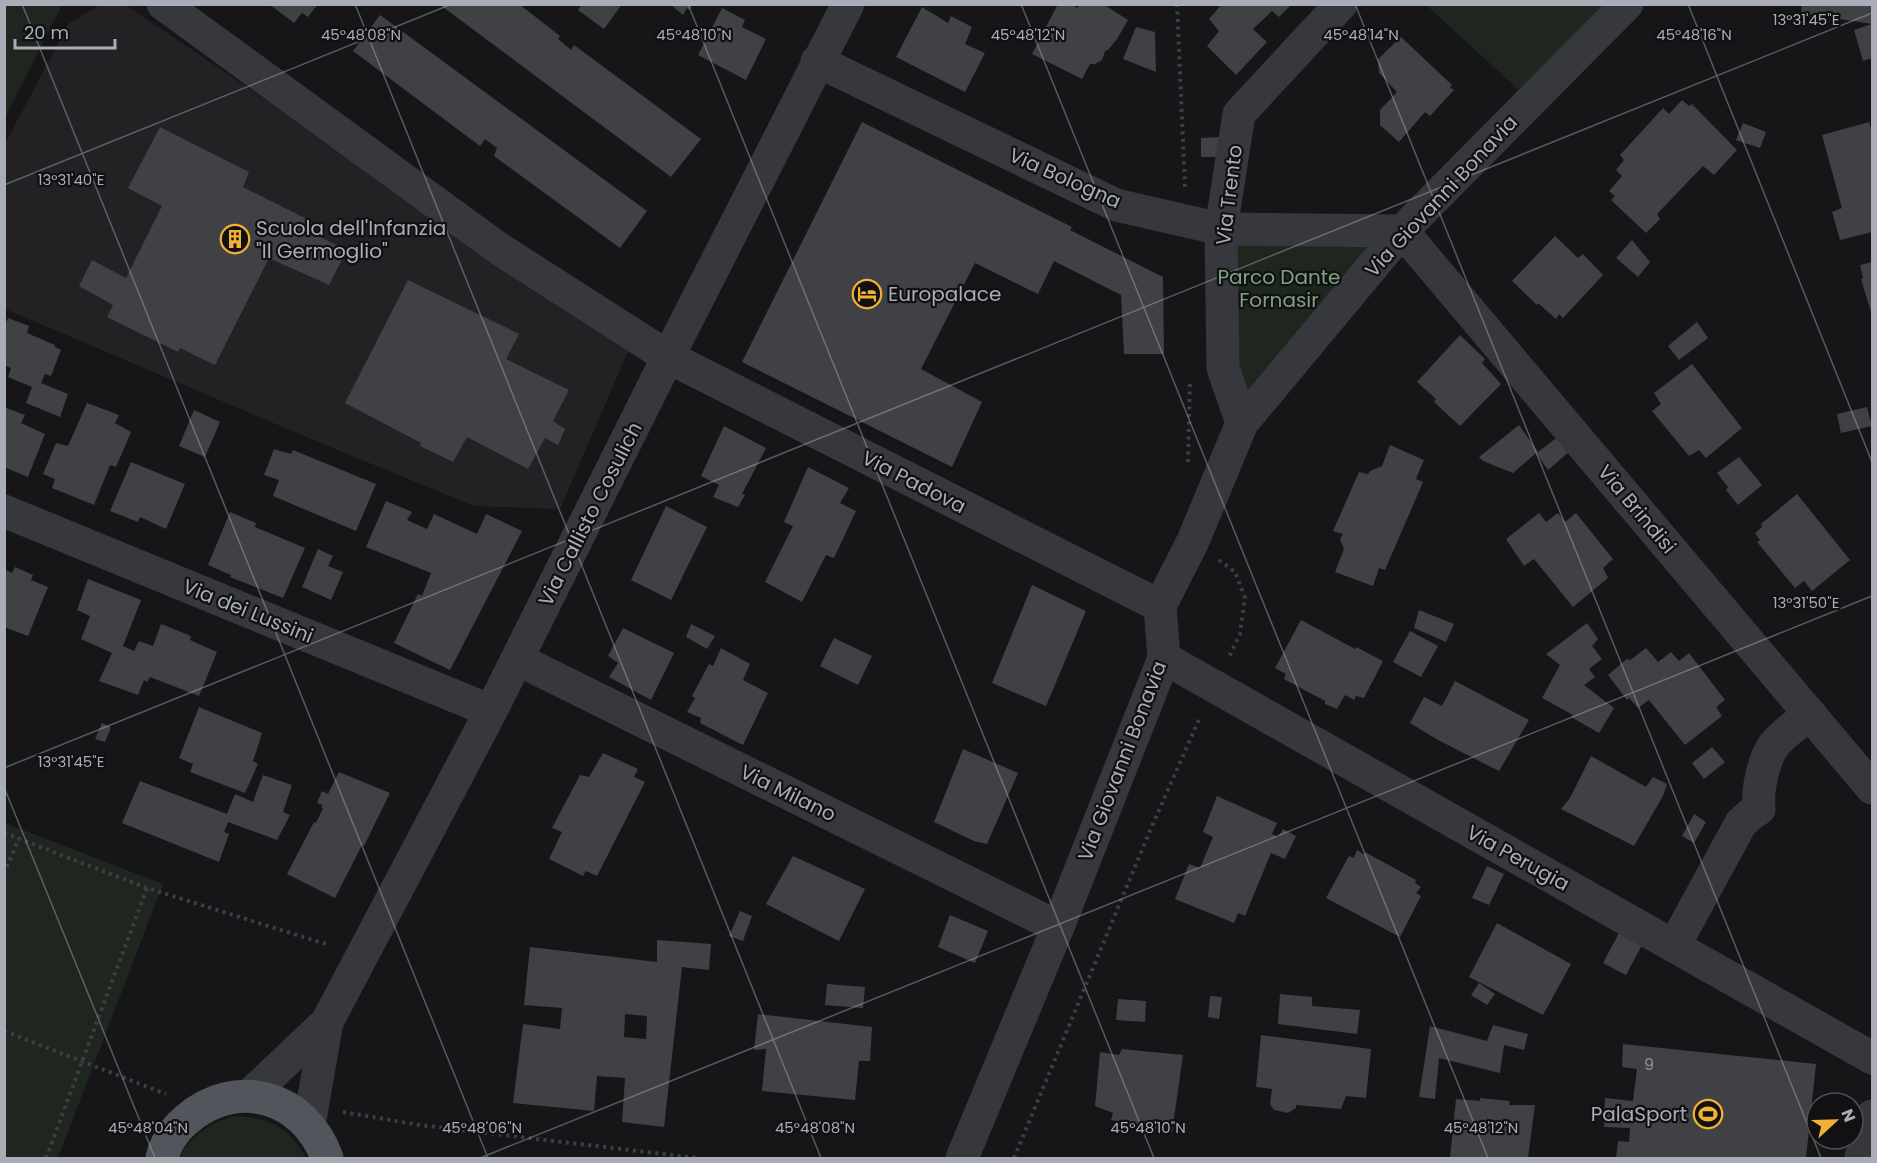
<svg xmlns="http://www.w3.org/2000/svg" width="1877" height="1163" viewBox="0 0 1877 1163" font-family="Poppins,sans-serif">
  <rect width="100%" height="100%" fill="#161618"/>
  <path fill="#222225" d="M99,5H126L630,347L560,509L474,506L323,444L5,309L4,146L68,24Z"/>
  <path fill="#1e261f" d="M5,4L62,5L5,118L4,5Z
    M1426,5H1604L1521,92Z
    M1229,237L1385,238L1246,405L1233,373Z
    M5,823L163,884L58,1158H5Z
    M232,1116C268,1117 289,1126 306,1158H179C191,1135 208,1125 232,1116Z"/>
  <path fill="#404145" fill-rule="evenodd" d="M269,4H318L308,17L302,13L294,23Z
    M439,4H519L560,36L558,39L571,50L574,45L701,139L671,177Z
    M582,4H622L604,29L578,10Z
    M670,4H693L689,10L687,8L683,15Z
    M1058,4H1071L1077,8L1080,4H1103L1128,20L1117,39L1108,50L1105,51L1102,60L1095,64H1090L1082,79L1032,54Z
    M1222,4H1292L1279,17L1272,11L1253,29L1267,42L1236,75L1207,46L1219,31L1209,19Z
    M1802,4H1872V24L1801,13Z
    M922,7L948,23L951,16L972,27L965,44L985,53L965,92L896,57Z
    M722,8L745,20L742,27L766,39L746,80L698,55Z
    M380,15L647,211L620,248L494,156L497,148L485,139L480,146L353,51Z
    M1872,24V58L1863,61L1854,30Z
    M1136,27L1155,32L1156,72L1123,59Z
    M1401,37L1452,85L1450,87L1454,90L1430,116L1425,112L1399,142L1380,125V110L1397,92L1379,73L1378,59Z
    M1682,100L1689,106L1692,104L1737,150L1714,175L1703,166L1657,214L1660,219L1646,233L1611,200L1615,196L1609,191L1622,176L1616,170L1624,160L1620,155L1663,108L1669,114Z
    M862,122L1072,227L1070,230L1163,277L1164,354H1124L1121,295L1054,261L1038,294L975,263L921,369L982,402L952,467L742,362Z
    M1869,122L1872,133V232L1840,240L1832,212L1842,208L1822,135Z
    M1743,123L1766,132L1760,148L1736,140Z
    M160,127L249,172L243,187L307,219L302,228L347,250L329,285L269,258L215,365L180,348L178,352L107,317L113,305L79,286L92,260L126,278L162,206L128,188Z
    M1220,137V157H1201V138Z
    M1555,236L1578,258L1583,254L1603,275L1563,318L1559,314L1556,319L1538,303L1537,305L1512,281Z
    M1632,240L1650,262L1638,277L1616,258Z
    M1872,262V315L1861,279L1863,278L1860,265Z
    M408,280L519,334L506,359L569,390L553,421L565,429L558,445L545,438L528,469L467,437L453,462L420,446L421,443L345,403Z
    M8,318L29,326L27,333L55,345V347L61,350L51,376L45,374L41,383L68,394L60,417L26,403L32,387L8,377L11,368L4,365V327Z
    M1697,322L1708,338L1679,360L1668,346Z
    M1460,335L1485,359L1482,363L1501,384L1460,426L1434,402L1436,399L1417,382Z
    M1692,364L1742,428L1706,458L1699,450L1689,456L1652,411L1661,404L1654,393Z
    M87,403L119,415L115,423L131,432L116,467L110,465L94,505L52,488L55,479L43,474L56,443L68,446Z
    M4,407L25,415L21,423L45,434L28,477L4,467Z
    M1867,407L1872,426L1841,433L1837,414Z
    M194,410L220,422L205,457L179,446Z
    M1519,425L1538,452L1559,436L1570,451L1548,470L1536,453L1513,473L1483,461L1479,457Z
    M724,426L766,448L742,494L745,495L738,507L713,497L719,485L701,476Z
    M1390,445L1424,460L1416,479L1423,482L1385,570L1379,568L1373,586L1335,572L1344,549L1340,539L1343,534L1333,531L1359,472L1368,474L1370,471L1382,466Z
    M274,449L291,454L293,450L376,484L356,531L273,496L279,480L264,475Z
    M1739,457L1762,485L1738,505L1726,490L1728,487L1717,473Z
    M131,462L185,484L166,529L140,517L138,522L110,511Z
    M808,467L849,488L840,503L856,511L834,558L826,555L802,602L765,582L793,526L784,522Z
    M1797,494L1850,560L1812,591L1804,581L1795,588L1757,542L1760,540L1755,533L1762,527L1761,524Z
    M386,501L412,512L407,520L427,529L434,514L477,534L486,514L522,531L450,670L394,643L418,594L422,596L431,573L366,547Z
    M666,506L707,527L671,600L631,580Z
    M230,512L256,523L255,527L305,548L283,598L230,577L231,575L208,565Z
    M1539,513L1546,522L1558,513L1565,522L1576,513L1613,559L1603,568L1608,578L1573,607L1534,559L1524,566L1506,539Z
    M318,549L333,556L328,566L343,572L331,600L302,587Z
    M15,567L33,575L31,580L48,587L28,636L4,627V569L12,573Z
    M88,579L141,600L123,646L134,651L139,641L153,646L161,624L191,636L190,640L217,652L199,696L150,677L147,682L144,680L138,695L99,681L112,653L81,639L90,616L77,610Z
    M1032,585L1086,611L1046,706L992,683Z
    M1419,610L1454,624L1446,642L1414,628Z
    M1301,620L1355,649L1356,647L1383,661L1364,698L1356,696L1354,700L1345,695L1337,709L1325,704V701L1284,679L1286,674L1275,668Z
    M1587,623L1598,639L1592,646L1602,659L1589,669L1595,677L1584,685L1614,708L1599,733L1571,717L1573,715L1542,698L1560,665L1546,654Z
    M691,624L715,636L707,649L686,637Z
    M623,628L674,653L651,700L609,677L618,663L608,656Z
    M1410,631L1438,646L1421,677L1393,662Z
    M834,638L872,656L858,685L820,666Z
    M721,648L750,664L743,680L768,693L743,745L700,723L701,718L687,712L695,698L692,696L709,664L713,666Z
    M1646,648L1658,662L1671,652L1679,661L1689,653L1725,700L1716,707L1722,716L1685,745L1649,700L1638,708L1629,698L1627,700L1608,675L1628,658L1629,661Z
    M1455,681L1529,720L1499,771L1438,740L1410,723L1424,697L1442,706Z
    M199,707L262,733L253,761L258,764L245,793L190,772L193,764L179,758Z
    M102,723L111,727L105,742L95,739Z
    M1712,747L1725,762L1704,779L1692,763Z
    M963,749L1018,773L987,844L974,841L934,822Z
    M603,753L638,769L634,777L645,782L597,876L586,871L583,876L549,859L562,832L552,828L580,775L589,777Z
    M1591,756L1646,787L1653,777L1667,784L1663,796L1634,846L1561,809L1570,798Z
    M339,772L390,793L364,846L362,845L335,898L287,874L314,822L316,823L323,808L321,807L323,805L317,803L322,791L328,794Z
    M263,775L292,785L283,812L290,815L277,840L228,822L224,832L229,834L219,862L122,823L140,781L227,814L235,794L253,802Z
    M1217,796L1277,823L1272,834L1278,837L1283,829L1296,836L1285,859L1271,853L1245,916L1238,913L1234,923L1175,899L1189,864L1200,868L1213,837L1203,832Z
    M1694,814L1706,822L1694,843L1682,836Z
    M1357,850L1365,855V852L1416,880L1415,883L1421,887L1416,893L1421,896L1400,937L1326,898L1349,856L1354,858Z
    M793,856L865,889L839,941L766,904Z
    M1487,866L1504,874L1489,905L1472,898Z
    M740,911L752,916L743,941L729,936Z
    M950,915L988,931L975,963L938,947Z
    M1497,923L1571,964L1543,1015L1469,977Z
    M1619,933L1642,945L1626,975L1603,963Z
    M657,940L711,944L709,970L682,967L664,1127L622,1122L625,1078L597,1076L594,1111L513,1103L523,1024L560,1029L562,1008L524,1005L530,947L657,962ZM625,1014L647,1016L646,1039L624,1037Z
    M1479,983L1495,994L1487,1005L1471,995Z
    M827,984L865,987L863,1008L825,1005Z
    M1280,994L1312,997V1006L1360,1010L1357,1034L1278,1024Z
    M1210,996L1222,997L1219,1019L1208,1017Z
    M1118,999L1146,1001L1145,1022L1116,1020Z
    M758,1014L872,1027L870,1061H859L855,1100L762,1091L766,1049L754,1050Z
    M1493,1025L1528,1034L1524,1050L1504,1045L1500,1073L1439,1058L1435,1099L1419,1097L1430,1026L1487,1041Z
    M1261,1035L1371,1049L1366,1098L1346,1096L1341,1109L1296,1105V1108L1288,1113L1274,1110L1270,1104L1272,1089L1256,1087Z
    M1623,1044L1816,1064L1806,1158H1616L1618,1141L1629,1142L1630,1128L1604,1127L1605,1098L1633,1101L1637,1069L1622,1067Z
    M1122,1049L1183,1055L1172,1132L1111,1120L1113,1113L1095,1106L1100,1052L1119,1055Z
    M1480,1098L1510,1101L1509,1105H1535L1528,1158H1450L1456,1099L1480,1101Z"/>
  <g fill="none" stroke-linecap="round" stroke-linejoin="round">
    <path stroke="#3d3f44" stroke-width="4" stroke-dasharray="3 4.5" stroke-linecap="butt" d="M1177,4L1185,187
      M1188,462L1190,380
      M1219,560L1235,572L1245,598L1240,634L1229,657
      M4,833L147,888
      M4,874L19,838
      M4,1031L166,1094
      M343,1112L419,1125L697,1158
      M46,1158L147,888L329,945
      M1014,1158L1149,833L1200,717"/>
    <path stroke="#37383d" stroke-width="33" d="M163,4L498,248L668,357L1160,606
      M817,61L1116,205L1221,229L1402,231L1872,788
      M1242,423L1223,368L1221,229L1239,114L1341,4
      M4,511L491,711
      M1164,658L1872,1058
      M517,659L1058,927
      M1674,946L1741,823L1751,814L1759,809C1757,791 1763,760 1774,745C1782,734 1799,723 1810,714
      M249,1096L327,1022
      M309,1125L327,1022L491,711L668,357L848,4
      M962,1158L1058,927L1164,658L1160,606L1193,541L1242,423L1402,231L1627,4
      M1861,1158L1872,1116"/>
    <path stroke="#53555c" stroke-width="33" d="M162,1158C165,1144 175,1129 186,1120C236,1076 305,1096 327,1158"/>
  </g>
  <path fill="none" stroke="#a8adb8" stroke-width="1.5" stroke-opacity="0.45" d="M22,4L488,1158M355,4L821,1158M688,4L1154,1158M1021,4L1488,1158M1355,4L1821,1158M1688,4L1872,462M4,185L452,4M4,768L1872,13M4,787L155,1158M480,1158L1872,596"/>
  <defs>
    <g id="building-ring" transform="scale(1.5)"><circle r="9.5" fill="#111113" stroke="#f2b134" stroke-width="1.5"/><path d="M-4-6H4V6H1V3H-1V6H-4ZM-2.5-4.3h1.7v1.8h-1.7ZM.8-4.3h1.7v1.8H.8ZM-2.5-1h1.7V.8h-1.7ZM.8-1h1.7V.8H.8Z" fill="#f2b134"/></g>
    <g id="hotel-ring" transform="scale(1.5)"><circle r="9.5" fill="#111113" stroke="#f2b134" stroke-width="1.5"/><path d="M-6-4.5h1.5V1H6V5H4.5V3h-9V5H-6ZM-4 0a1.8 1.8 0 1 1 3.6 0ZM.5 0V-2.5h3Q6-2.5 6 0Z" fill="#f2b134"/></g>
    <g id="stadium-ring" transform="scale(1.5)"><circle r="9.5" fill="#111113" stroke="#f2b134" stroke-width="1.5"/><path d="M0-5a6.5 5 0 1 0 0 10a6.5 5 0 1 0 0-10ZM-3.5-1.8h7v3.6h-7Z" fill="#f2b134"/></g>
  </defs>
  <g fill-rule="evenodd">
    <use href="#building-ring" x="235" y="239"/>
    <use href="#hotel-ring" x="867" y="294"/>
    <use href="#stadium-ring" x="1708" y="1114"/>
  </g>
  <g text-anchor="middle" stroke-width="4.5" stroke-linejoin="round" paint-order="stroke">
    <g font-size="16" fill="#8e929b">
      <text x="1649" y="1070">9</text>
    </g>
    <g font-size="20" fill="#a8adb8" stroke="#111113">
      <text transform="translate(1065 178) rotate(24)" y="7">Via Bologna</text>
      <text transform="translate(1229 195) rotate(-83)" y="7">Via Trento</text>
      <text transform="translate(1441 196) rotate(-47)" y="7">Via Giovanni Bonavia</text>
      <text transform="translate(914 482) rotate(27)" y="7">Via Padova</text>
      <text transform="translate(1637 509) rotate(50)" y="7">Via Brindisi</text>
      <text transform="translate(590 514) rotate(-63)" y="7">Via Callisto Cosulich</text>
      <text transform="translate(248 611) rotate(22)" y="7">Via dei Lussini</text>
      <text transform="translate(1122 761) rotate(-69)" y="7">Via Giovanni Bonavia</text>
      <text transform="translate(788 793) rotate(26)" y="7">Via Milano</text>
      <text transform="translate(1518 858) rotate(29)" y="7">Via Perugia</text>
    </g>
    <g font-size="20" fill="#a8adb8" stroke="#111113" text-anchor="start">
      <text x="256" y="235">Scuola dell'Infanzia<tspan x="256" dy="23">"Il Germoglio"</tspan></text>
      <text x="888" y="301">Europalace</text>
      <text x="1687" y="1121" text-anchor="end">PalaSport</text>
    </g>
    <g font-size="20" fill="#7fa381" stroke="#111113">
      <text x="1279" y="284">Parco Dante<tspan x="1279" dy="23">Fornasir</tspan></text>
    </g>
  </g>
  <g font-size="15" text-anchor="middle" fill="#a8adb8" stroke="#111113" stroke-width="4.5" stroke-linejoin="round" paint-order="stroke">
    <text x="1806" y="25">13°31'45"E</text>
    <text x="361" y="40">45°48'08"N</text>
    <text x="694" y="40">45°48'10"N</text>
    <text x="1028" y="40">45°48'12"N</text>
    <text x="1361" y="40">45°48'14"N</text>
    <text x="1694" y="40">45°48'16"N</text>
    <text x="71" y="185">13°31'40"E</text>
    <text x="1806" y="608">13°31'50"E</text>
    <text x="71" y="767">13°31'45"E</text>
    <text x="148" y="1133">45°48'04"N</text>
    <text x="482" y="1133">45°48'06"N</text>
    <text x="815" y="1133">45°48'08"N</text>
    <text x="1148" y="1133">45°48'10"N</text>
    <text x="1481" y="1133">45°48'12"N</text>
  </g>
  <rect width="1877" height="1163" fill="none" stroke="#a8adb8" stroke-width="12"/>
  <g transform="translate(1835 1121) rotate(68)"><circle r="28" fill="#111113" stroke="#4d4f55" stroke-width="1.5"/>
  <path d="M0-4.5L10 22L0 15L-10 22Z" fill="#f2b134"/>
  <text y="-9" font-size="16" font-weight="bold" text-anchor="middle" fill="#a8adb8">N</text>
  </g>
  <path d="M15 39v9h100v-9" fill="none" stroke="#a8adb8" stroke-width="3"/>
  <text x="24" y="39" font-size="18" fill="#a8adb8" stroke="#111113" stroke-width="4.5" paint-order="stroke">20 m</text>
</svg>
